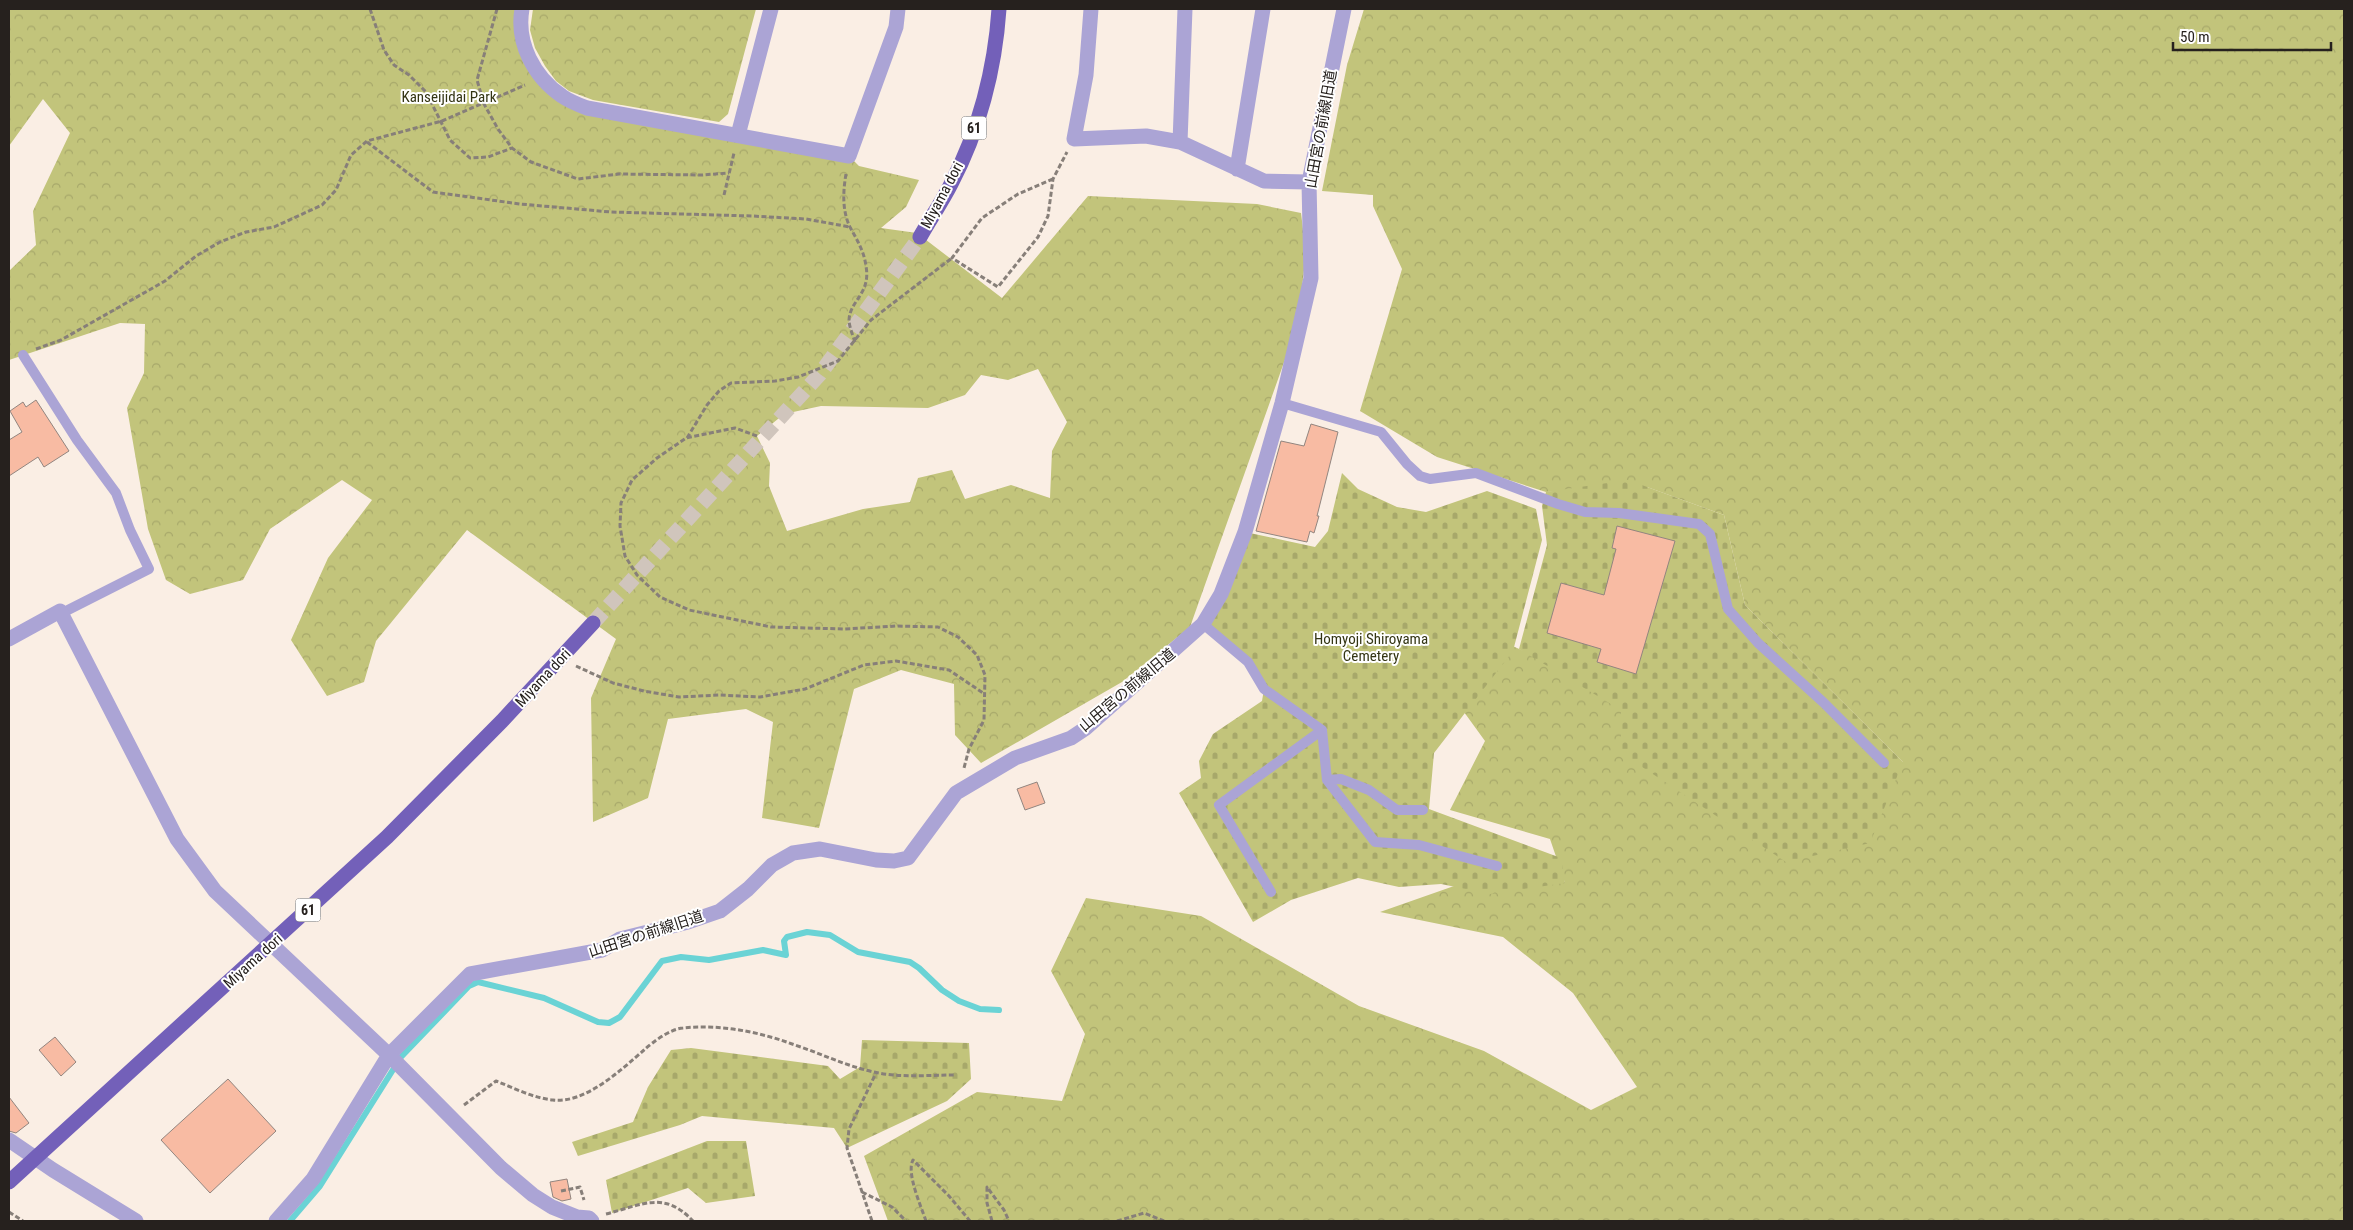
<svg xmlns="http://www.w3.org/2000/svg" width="2353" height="1230" viewBox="0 0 2353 1230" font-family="'Roboto Condensed','Noto Sans JP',sans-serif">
  <defs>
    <pattern id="forest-crowns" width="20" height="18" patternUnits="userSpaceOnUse" patternTransform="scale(1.25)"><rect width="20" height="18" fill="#c2c47b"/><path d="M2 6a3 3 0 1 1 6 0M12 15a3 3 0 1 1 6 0" fill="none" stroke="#a7a86a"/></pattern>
    <pattern id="cemetery-stones" width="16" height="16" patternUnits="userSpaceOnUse" patternTransform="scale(1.25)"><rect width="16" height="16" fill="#c2c47b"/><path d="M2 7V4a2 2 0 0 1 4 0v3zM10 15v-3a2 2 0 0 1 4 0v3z" fill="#a7a86a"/></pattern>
  </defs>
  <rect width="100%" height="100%" fill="#faeee4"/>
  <path fill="url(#forest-crowns)" fill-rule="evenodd" d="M9,9H522L523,42L562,97L849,156L859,166L919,180L906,207L881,228L917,233L1002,298L1088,196L1257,204L1301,213L1306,253L1298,323L1190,627L1122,682L981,763L955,735L954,684L901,670L854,689L819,828L762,818L773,722L746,709L668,719L648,798L593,822L591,698L616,639L467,530L376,641L364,682L327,696L291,640L328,558L372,500L342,480L270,529L243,580L190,594L166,580L148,529L127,408L144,373L145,324L120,323L9,360V271L36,245L33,211L70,133L43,99L9,146ZM1038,369L1067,422L1052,451L1050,498L1011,485L965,499L952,470L918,478L910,502L863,509L787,531L769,486L770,463L757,436L784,414L821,406L928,408L965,395L981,375L1008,380Z
    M533,9H756L728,114L719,122L593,100L569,91L556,81L545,66L535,48L530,30Z
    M1364,9H2344V1221H888L864,1156L977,1092L1062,1101L1085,1034L1051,971L1086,898L1201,916L1359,1006L1484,1051L1591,1110L1637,1087L1573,993L1503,937L1380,912L1474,879L1565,883L1550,839L1450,810L1485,741L1456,701L1508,644L1637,701L1903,762L1745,605L1724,515L1647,487L1546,492L1437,457L1360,411L1402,269L1373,206V195L1322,191L1347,65Z"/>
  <path fill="url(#cemetery-stones)" d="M1342,473L1358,489L1397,507L1426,512L1487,491L1536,509L1542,540L1513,651L1434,753L1429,809L1561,858L1565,883L1490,894L1441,884L1399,887L1358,878L1291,900L1253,922L1179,793L1201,778L1199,761L1213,734L1262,701L1264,689L1248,662L1203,624L1245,532L1315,547L1328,531Z
    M1628,480L1724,515L1745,605L1903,762L1870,843L1786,862L1621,753V710L1519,649L1547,545L1542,506L1546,492Z
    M862,1040L969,1043L971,1079L947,1101L847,1148L834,1128L702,1116L680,1125L578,1156L572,1142L633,1122L648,1087L671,1050L691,1048L828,1066L840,1079L860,1067Z
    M707,1141H746L755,1196L706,1203L688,1188L612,1213L606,1180Z"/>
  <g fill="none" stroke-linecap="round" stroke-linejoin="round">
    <path stroke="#6ad3d5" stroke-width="6" d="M290,1221L320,1186L401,1057L469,986L478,982L544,998L598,1022L609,1023L620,1017L662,961L681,957L709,960L763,950L786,955L784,941L787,937L807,932L830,935L858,952L910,962L919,968L942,990L959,1001L980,1009L999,1010"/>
  </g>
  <path fill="#f8bba3" stroke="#92857f" d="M36,400L69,451L44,467L38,457L9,476V440L22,432L10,411L23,402L26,407Z
    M1311,424L1338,432L1317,516H1319L1314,533L1310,531L1307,542L1256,531L1281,441L1304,446Z
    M1617,526L1675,541L1636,674L1597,662L1601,649L1547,633L1561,583L1604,595L1616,549L1612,548Z
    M1037,782L1045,803L1025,810L1017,789Z
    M55,1037L76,1062L61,1076L39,1050Z
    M228,1079L276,1131L210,1193L161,1140Z
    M9,1097L29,1123L16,1133L9,1131Z
    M567,1179L571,1199L562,1201L553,1197L550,1182Z"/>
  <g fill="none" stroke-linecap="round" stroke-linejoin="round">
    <path stroke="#d0c5bc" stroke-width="15" stroke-dasharray="15 8" stroke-linecap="butt" d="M593,623L820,374L920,237"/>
    <path stroke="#877f79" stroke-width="3" stroke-dasharray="5 2.5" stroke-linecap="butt" d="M370,9L384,50L394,65L409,75L426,92L450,140L470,158L488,157L512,148
      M497,9L477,80L484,104L498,129L512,148L531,162L578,179L619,174L702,175L729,173
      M367,142L433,192L520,204L611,212L752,216L806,219L850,227
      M846,174C843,191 842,211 850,227C857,240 864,251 866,266C871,294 850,300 849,320C849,326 853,336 855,342
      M1053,179L1018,194L982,218L952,258L998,287L1038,237L1048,216L1053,179L1067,152
      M724,195L734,153
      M36,349L61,340L165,281L196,256L220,242L246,232L274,227L322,205L336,190L351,155L367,141L442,121L525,85
      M757,436L735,428L686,438L657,458L632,480L621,503L620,526L625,556L637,575L660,597L689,610L771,627L845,629L897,626L938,627L958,637L977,655L985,675L984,720L969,749L964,768
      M687,438L707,405L719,391L731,383L775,381L798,377L838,361L871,320L952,258
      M576,666L613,683L644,691L679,697L719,695L760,697L805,689L864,665L896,661L949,670L983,693
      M464,1105L496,1081C514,1088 533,1098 553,1100C585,1104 621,1070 644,1050C653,1042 670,1029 683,1028C721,1024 760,1032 795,1045C822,1054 846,1066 874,1072C899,1078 928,1075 954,1075
      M561,1191L580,1187L584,1200
      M862,1192L892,1207L906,1221
      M9,1212L23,1221
      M606,1214C642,1205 664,1190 693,1221
      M872,1221L847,1148L849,1129L876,1073
      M926,1221C921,1206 906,1173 913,1160L949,1196L970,1221
      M992,1221L987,1203V1187L1004,1210L1009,1221
      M1117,1221L1144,1213L1164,1221"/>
    <path stroke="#aba4d5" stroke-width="10" d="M23,355L77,440L116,493L130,530L149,569L66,611H60
      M1282,403L1381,432L1407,464L1420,476L1430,479L1476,473L1558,504L1585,512L1619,513L1699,524L1710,534L1728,609L1758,643L1823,702L1884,763
      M1203,624L1248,662L1264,689L1322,730L1327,780L1375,842L1419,845L1497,866
      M1327,780L1341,779L1369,790L1397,810H1423
      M1271,892L1219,805L1322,730"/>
    <path stroke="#aba4d5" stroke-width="15" d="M522,9C516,43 534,77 562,96C569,101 579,105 587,108L849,156L896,27L898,9
      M1091,9L1086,75L1074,139L1146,136L1180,142L1264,181L1309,182
      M738,135L771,9
      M1180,142L1185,9
      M1237,169L1263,9
      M9,639L60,611L177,839L215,891L389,1055L501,1168L533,1195L552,1207L577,1217L589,1218L592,1221
      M9,1140L53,1170L136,1221
      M276,1221L313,1179L389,1055L470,974L602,950L620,939L688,922L720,911L748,889L772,865L793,853L820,849L876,860L894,861L908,858L956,793L1015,758L1071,738L1086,728L1203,624L1221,594L1245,532L1282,403L1311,278L1309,182L1344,9"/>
    <path stroke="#7360b9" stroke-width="15" d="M920,237C930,219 942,202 951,184C979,131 995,69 999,9
      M9,1182L387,837L502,721L593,623"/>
  </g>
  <g text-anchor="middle" stroke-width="4" stroke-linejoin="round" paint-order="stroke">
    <g fill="#fff" stroke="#676462" stroke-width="1">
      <rect x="961.5" y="116.5" width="25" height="23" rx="4"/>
      <rect x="295.5" y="898.5" width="25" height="23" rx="4"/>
    </g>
    <g font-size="14" font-weight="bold" fill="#26211e">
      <text x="974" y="133">61</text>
      <text x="308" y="915">61</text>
    </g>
    <g font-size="15" fill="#343514" stroke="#fff">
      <text x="449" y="102">Kanseijidai Park</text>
      <text x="1371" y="644">Homyoji Shiroyama<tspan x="1371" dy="17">Cemetery</tspan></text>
    </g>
    <g font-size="15" fill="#26211e" stroke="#fff">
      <text transform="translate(1321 129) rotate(-80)" y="5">山田宮の前線旧道</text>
      <text transform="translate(942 195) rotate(-62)" y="5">Miyama dori</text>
      <text transform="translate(543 678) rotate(-47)" y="5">Miyama dori</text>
      <text transform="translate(1127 690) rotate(-40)" y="5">山田宮の前線旧道</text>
      <text transform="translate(646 934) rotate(-18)" y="5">山田宮の前線旧道</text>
      <text transform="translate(253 961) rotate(-42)" y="5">Miyama dori</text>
    </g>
  </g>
  <rect width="2353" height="1230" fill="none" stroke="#26211e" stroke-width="20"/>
  <path d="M2173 42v8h158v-8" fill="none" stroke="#26211e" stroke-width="2.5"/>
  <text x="2180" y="42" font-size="15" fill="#26211e" stroke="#ffffff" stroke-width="4" paint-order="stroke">50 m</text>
</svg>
